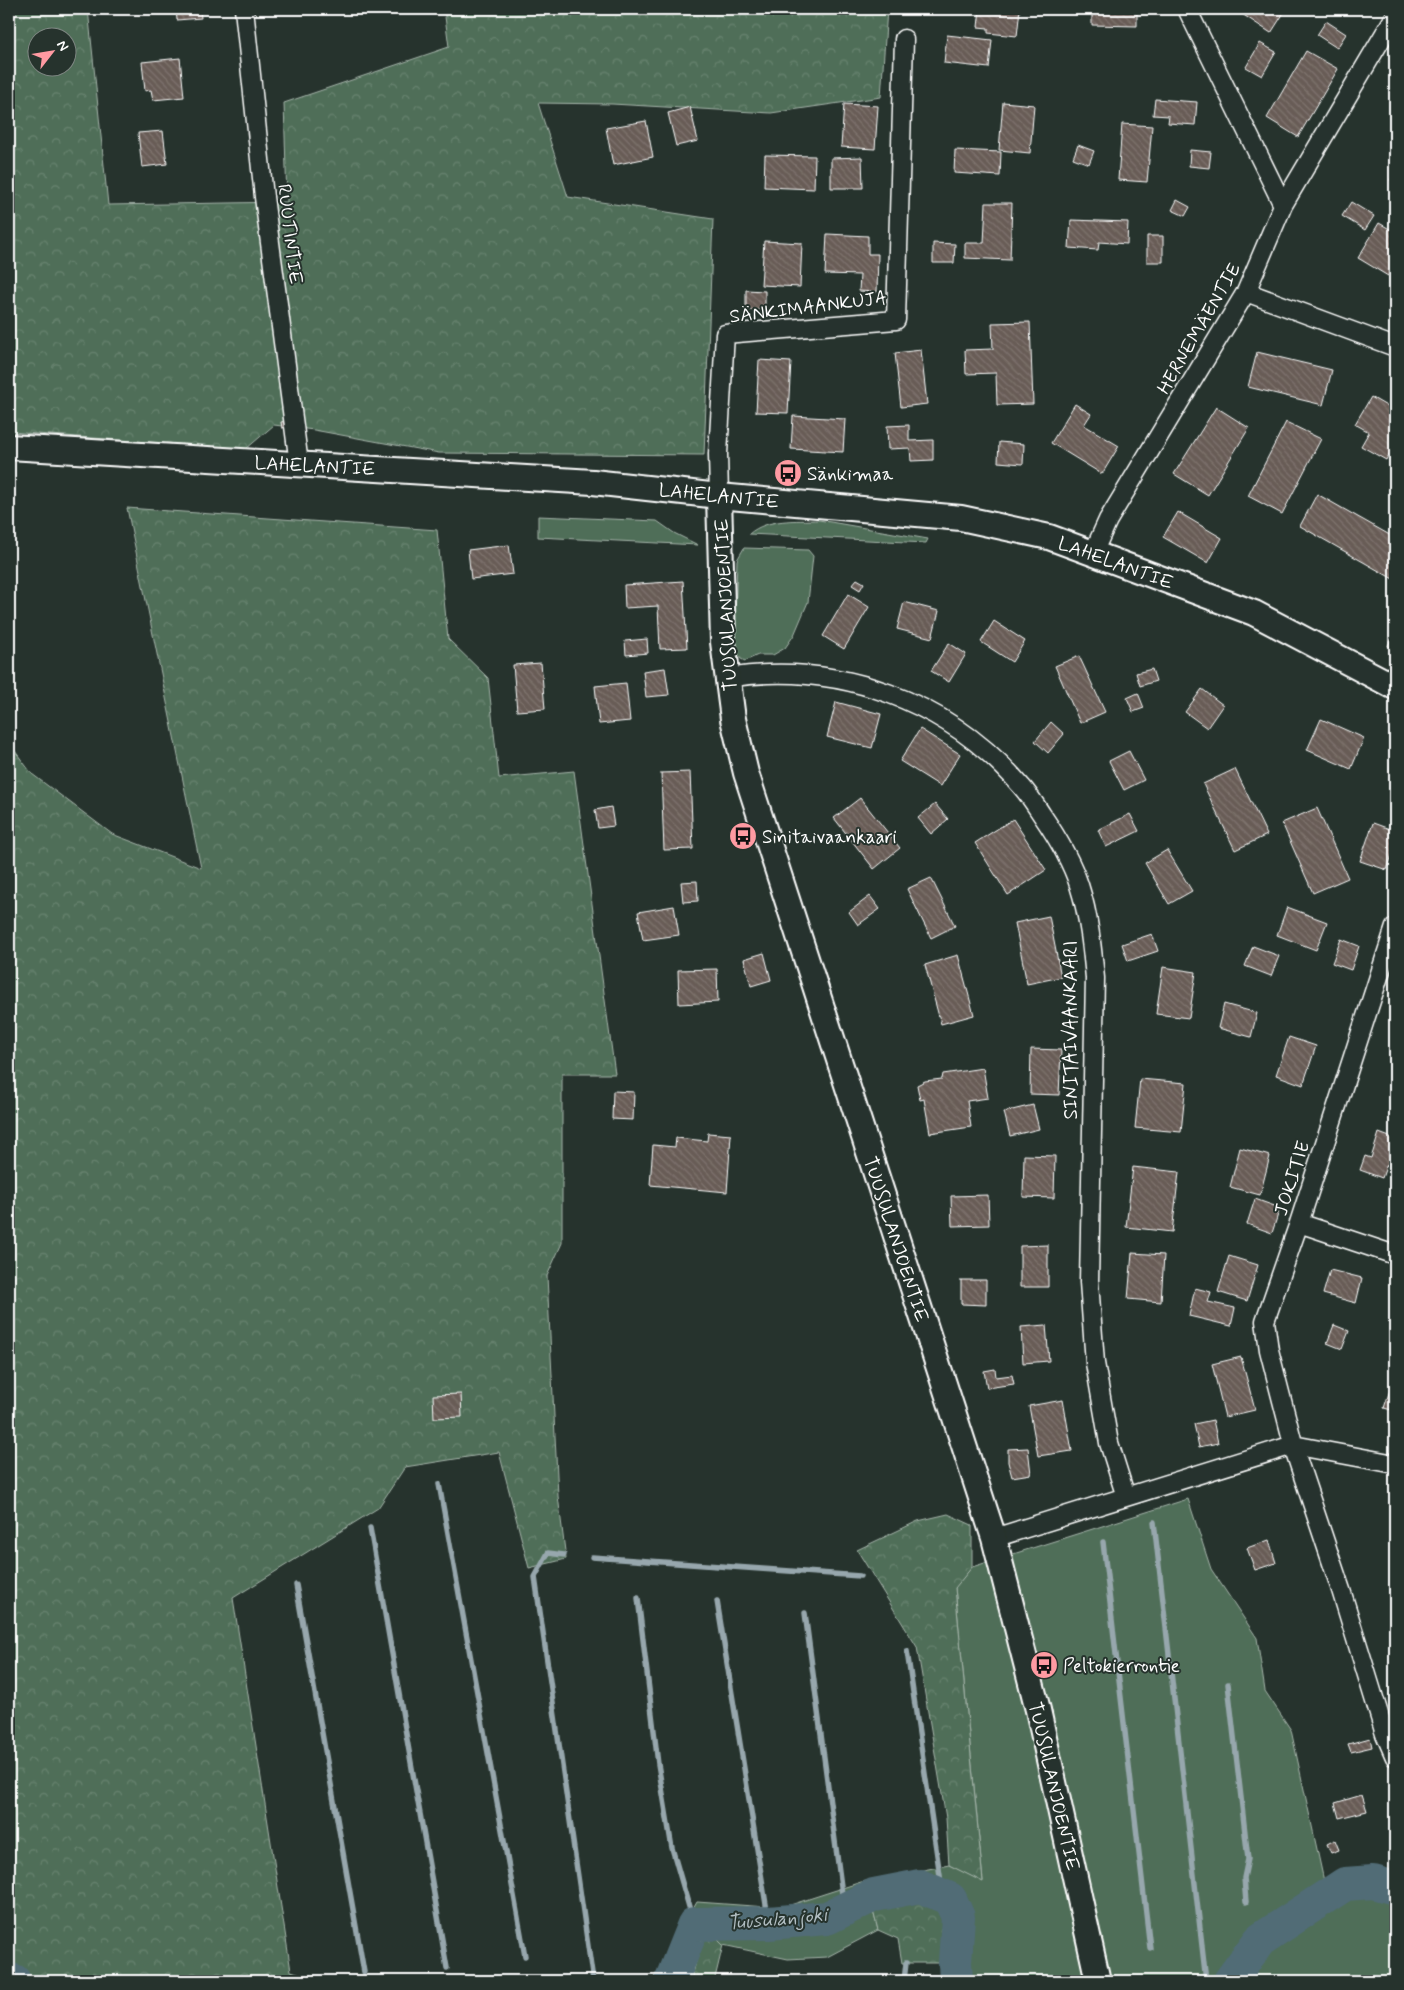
<svg xmlns="http://www.w3.org/2000/svg" width="1404" height="1990" viewBox="0 0 1404 1990" font-family="Mynerve,sans-serif">
  <defs>
    <pattern id="forest-crowns" width="20" height="18" patternUnits="userSpaceOnUse" patternTransform="scale(1.25)"><rect width="20" height="18" fill="#4f6e58"/><path d="M2 6a3 3 0 1 1 6 0M12 15a3 3 0 1 1 6 0" fill="none" stroke="#698471"/></pattern>
    <pattern id="building-back-hatch" width="6" height="6" patternUnits="userSpaceOnUse" patternTransform="scale(1.25)"><rect width="6" height="6" fill="#685c56"/><path d="M-1 5l2 2M0 0l6 6M5-1l2 2" fill="none" stroke="#7f746f"/></pattern>
  </defs>
  <rect width="100%" height="100%" fill="#26332d"/>
  <filter id="ink" filterUnits="userSpaceOnUse"><feTurbulence type="fractalNoise" baseFrequency=".02" numOctaves="2"/><feDisplacementMap in="SourceGraphic" scale="10" xChannelSelector="R" yChannelSelector="G"/><feConvolveMatrix kernelMatrix="1 2 1 2 8 2 1 2 1" color-interpolation-filters="sRGB"/></filter>
  <g filter="url(#ink)">
    <path fill="#4f6e58" stroke="#a7b6ac" d="M538,516L657,521L674,533L698,545L538,537Z
      M819,520L928,539L926,543L749,534C767,518 796,521 819,520Z
      M744,548L808,550L813,556L808,602L794,635L785,648L773,655H758L745,661L741,659L734,649L737,560Z
      M1188,1499L1211,1569L1257,1638L1265,1691L1291,1730L1325,1886H1359L1375,1883L1395,1891V1981H945L947,1913L871,1903L878,1930L827,1957L788,1959L723,1945L705,1927L691,1981H652L697,1902L781,1908L861,1882L949,1865L983,1881L955,1587L972,1567Z"/>
    <path fill="url(#forest-crowns)" stroke="#a7b6ac" fill-rule="evenodd" d="M9,9H88L108,205L287,202L284,103L449,47L444,9H887L881,97L771,113L612,104L538,103L568,197L713,219L704,455L439,453L314,430L274,425L246,449L9,432ZM38,38H68V68H38Z
      M127,508L437,530L448,639L488,678L499,778L574,771L615,1074H562V1243L547,1276L558,1496L566,1559L529,1568L499,1452L405,1467L378,1508L233,1598L291,1971L324,1981H9V743L32,774L112,834L201,868Z
      M948,1514L972,1525V1567L955,1588L983,1882L949,1865L946,1818L917,1647L857,1550L918,1521Z
      M927,1895L947,1913L945,1963H902L898,1939L878,1930L871,1903Z
      M705,1927L723,1945L715,1978L717,1981H691Z"/>
    <g fill="none" stroke-linecap="round" stroke-linejoin="round">
      <path stroke="#97a7ad" stroke-width="5.5" d="M439,1484L525,1956
        M1154,1522L1206,1981
        M370,1528L447,1968
        M1103,1542L1150,1948
        M564,1555L548,1553L535,1577L593,1981
        M592,1557L860,1576
        M296,1585L364,1972
        M638,1598L658,1764L672,1848L694,1924
        M717,1601L769,1923
        M805,1613L844,1909
        M907,1651L943,1896
        M1228,1684L1248,1859L1244,1878L1246,1902
        M904,1981L906,1963"/>
      <path stroke="#516c76" stroke-width="34" d="M9,1980L14,1981
        M671,1981L694,1924L769,1923L827,1918L874,1895L920,1886L950,1899L958,1917L955,1962L956,1981
        M1230,1981L1260,1940L1345,1884L1373,1882L1395,1888"/>
    </g>
    <path fill="url(#building-back-hatch)" stroke="#fff" d="M176,9H200L201,18L177,20Z
      M980,9H1020L1017,36L988,33V28L978,27Z
      M1092,9H1137V26L1092,25Z
      M1241,9H1281L1285,11L1271,33L1239,12Z
      M1326,21L1346,34L1337,48L1317,35Z
      M947,35L992,40L989,68L944,63Z
      M1260,43L1276,52L1262,76L1246,67Z
      M1306,51L1338,69L1298,137L1267,118Z
      M180,58L184,97L153,100L151,90L145,91L142,62Z
      M1155,99L1197,102L1195,125L1168,123L1169,116L1153,115Z
      M1003,102L1034,105L1030,153L999,150Z
      M844,104L878,106L875,149L841,147Z
      M690,107L698,141L676,146L668,113Z
      M646,121L653,157L613,165L606,128Z
      M1122,124L1152,126L1147,182L1118,180Z
      M163,131L167,164L142,167L138,133Z
      M1078,145L1094,151L1089,164L1073,158Z
      M955,150L1001,152L1000,176L954,173Z
      M1190,150L1211,152L1209,168L1189,166Z
      M765,155L815,156L814,189L764,187Z
      M862,157L863,188H831V158Z
      M1395,171V183L1390,180Z
      M1177,200L1190,207L1185,216L1172,210Z
      M1351,202L1374,216L1365,230L1342,216Z
      M986,203H1012L1010,260L965,258V243H984Z
      M1071,220L1128,222L1127,244L1099,242L1098,250L1069,248Z
      M1379,223L1395,232V263L1388,276L1358,258Z
      M827,234L868,236V254H878L877,292L859,291L860,275L825,274Z
      M1147,236H1163V262H1147Z
      M764,241L802,243L800,287L761,285Z
      M933,243L955,244L954,263H933Z
      M746,290L765,291V310H746Z
      M1030,322L1033,404L997,405L996,373L966,374L965,350L993,349L992,323Z
      M921,350L927,404L901,407L895,353Z
      M1257,352L1332,370L1323,405L1248,387Z
      M759,360L791,362L788,413L756,412Z
      M1371,397L1395,411V451L1392,449L1386,460L1361,446L1369,432L1355,424Z
      M1075,404L1091,414L1084,425L1119,446L1102,474L1051,443Z
      M1216,407L1249,428L1208,495L1174,474Z
      M793,416L845,419L843,452L791,449Z
      M288,421V427L282,428L281,422Z
      M1286,422L1321,439L1282,514L1248,496Z
      M909,425V441L933,440V460L911,461L910,448L888,449L887,426Z
      M999,442L1024,444L1023,464L998,462Z
      M1317,494L1395,538V580L1300,526Z
      M1178,512L1222,538L1208,563L1163,537Z
      M509,545L513,574L471,579L468,550Z
      M857,579L864,583L860,590L852,585Z
      M683,581L687,648L660,649L658,606L625,608L624,585Z
      M848,594L869,607L844,649L823,636Z
      M904,602L939,611L932,638L897,629Z
      M994,621L1025,641L1012,662L981,642Z
      M1395,630V649L1388,646Z
      M647,639L648,653L626,655L625,641Z
      M949,643L966,654L949,682L931,671Z
      M1079,656L1105,712L1080,723L1055,666Z
      M541,663L545,709L517,711L513,665Z
      M665,668L669,695L646,697L643,671Z
      M1152,669L1156,681L1140,686L1136,673Z
      M626,683L630,721L599,724L595,686Z
      M1202,689L1223,705L1207,728L1185,712Z
      M1138,693L1144,708L1133,712L1127,698Z
      M836,702L881,714L872,748L827,737Z
      M1321,719L1364,738L1351,769L1307,750Z
      M1051,722L1064,734L1048,753L1035,741Z
      M920,729L960,754L940,786L900,761Z
      M1129,751L1144,780L1124,790L1109,761Z
      M1391,752H1395V772H1390Z
      M1235,769L1267,835L1235,850L1203,784Z
      M690,772L693,849L664,850L661,773Z
      M860,798L900,848L874,869L834,818Z
      M935,804L948,819L931,834L918,818Z
      M611,807L614,826L598,828L595,810Z
      M1317,808L1348,878L1313,893L1282,823Z
      M1130,814L1139,831L1106,847L1098,830Z
      M1013,819L1046,870L1008,895L975,843Z
      M1373,823L1395,831V846L1387,870L1360,861Z
      M1167,850L1192,891L1169,904L1145,863Z
      M931,878L955,926L931,938L907,889Z
      M697,881L698,901L683,902L681,882Z
      M870,896L880,909L858,925L849,912Z
      M674,906L679,935L643,940L638,912Z
      M1287,907L1327,922L1316,950L1277,935Z
      M1049,916L1061,977L1027,984L1015,923Z
      M1152,934L1158,951L1128,961L1122,944Z
      M1341,939L1359,946L1351,970L1332,963Z
      M1253,946L1279,956L1271,976L1245,966Z
      M764,953L771,980L751,986L744,959Z
      M958,955L974,1015L941,1024L925,965Z
      M1163,967L1196,972L1189,1018L1156,1014Z
      M717,969L718,1002L679,1004L678,970Z
      M1224,1004L1257,1013L1251,1037L1218,1028Z
      M1289,1037L1316,1046L1303,1085L1276,1075Z
      M1031,1049L1061,1050L1059,1095L1030,1094Z
      M983,1068L988,1098L967,1101L971,1127L930,1133L924,1099L920,1100L917,1085L925,1081L942,1079L943,1074Z
      M1140,1079L1186,1083L1181,1132L1135,1128Z
      M613,1091L634,1092L633,1120L612,1119Z
      M1033,1105L1039,1129L1010,1136L1004,1112Z
      M708,1133L731,1135L727,1192L650,1185L653,1145L675,1147L676,1138L707,1141Z
      M1379,1133L1395,1139V1160L1393,1166L1387,1164L1382,1178L1360,1170L1365,1156L1371,1158Z
      M1240,1148L1270,1156L1260,1195L1230,1187Z
      M1024,1155L1055,1156L1054,1198L1023,1197Z
      M1133,1167L1179,1172L1172,1232L1126,1227Z
      M988,1195L989,1225L952,1226L951,1196Z
      M1255,1199L1280,1208L1272,1233L1247,1224Z
      M1048,1245V1287H1020V1246Z
      M1132,1253L1164,1255L1161,1302L1128,1299Z
      M1229,1256L1258,1265L1247,1301L1218,1292Z
      M1330,1270L1362,1278L1356,1303L1323,1294Z
      M961,1280H986V1305L961,1304Z
      M1195,1288L1211,1292L1208,1302L1235,1308L1231,1326L1189,1316Z
      M1395,1292V1310L1390,1309Z
      M1046,1325L1049,1361L1023,1363L1021,1327Z
      M1334,1325L1349,1331L1342,1349L1327,1343Z
      M1241,1357L1255,1410L1225,1417L1212,1364Z
      M995,1369L996,1377L1012,1375L1014,1384L987,1388L984,1371Z
      M1394,1378H1395V1411L1384,1408Z
      M461,1394L462,1417L434,1418L433,1395Z
      M1063,1400L1072,1451L1038,1456L1029,1406Z
      M1213,1420L1218,1443L1199,1447L1194,1424Z
      M1028,1448L1031,1474L1012,1477L1008,1462V1449Z
      M1269,1540L1276,1563L1255,1570L1247,1548Z
      M1395,1592V1613L1389,1594Z
      M1370,1738L1372,1747L1351,1752L1348,1744Z
      M1362,1795L1367,1811L1339,1818L1335,1803Z
      M1335,1840L1339,1850L1331,1853L1327,1844Z"/>
    <g fill="none" stroke-linecap="round" stroke-linejoin="round">
      <g stroke="#fff" stroke-width="21">
        <path id="street" d="M244,9L264,197L299,464
          M1283,205L1395,16
          M1246,292L1395,347
          M719,496L718,454L725,334L896,320L904,39
          M1093,553L1108,520L1246,292L1283,205L1187,9
          M727,678C839,660 949,701 1022,787C1030,796 1036,806 1042,815C1057,837 1071,860 1079,885C1089,916 1092,947 1095,978L1089,1282L1095,1363L1109,1443L1126,1497
          M1395,927L1299,1223L1265,1321L1269,1350L1296,1455L1341,1590L1385,1734L1395,1757
          M1299,1223L1395,1255
          M994,1538L1293,1445L1395,1464"/>
      </g>
      <g stroke="#fff" stroke-width="28">
        <path id="secondary" d="M9,447L593,482L719,496L961,518L1049,537L1254,613L1395,687
          M719,496L723,642L733,719L746,773L994,1538L1038,1710L1098,1981"/>
      </g>
      <use href="#street" stroke="#26332d" stroke-width="18"/>
      <use href="#secondary" stroke="#26332d" stroke-width="24"/>
    </g>
  </g>
  <defs>
    <g id="bus-disc" transform="scale(1.4375)"><circle r="9.5" fill="#ff9aa2" stroke="#26332d"/><path d="M-5-6H5V4H4V6H2V4H-2V6H-4V4H-5ZM-3.5-4V0h7V-4ZM-3.5 1.2v1.5H-2V1.2ZM2 1.2v1.5H3.5V1.2Z" fill="#111"/></g>
  </defs>
  <g fill-rule="evenodd">
    <use href="#bus-disc" x="788" y="473"/>
    <use href="#bus-disc" x="743" y="836"/>
    <use href="#bus-disc" x="1044" y="1665"/>
  </g>
  <g text-anchor="middle" stroke-width="4" stroke-linejoin="round" paint-order="stroke">
    <g font-size="19" fill="#fff" stroke="#26332d">
      <text transform="translate(291 234) rotate(83)" y="7">RUUTINTIE</text>
      <text transform="translate(808 306) rotate(-7)" y="7">SÄNKIMAANKUJA</text>
      <text transform="translate(1198 328) rotate(-60)" y="7">HERNEMÄENTIE</text>
      <text transform="translate(315 465) rotate(3)" y="7">LAHELANTIE</text>
      <text transform="translate(719 495) rotate(6)" y="7">LAHELANTIE</text>
      <text transform="translate(1116 562) rotate(20)" y="7">LAHELANTIE</text>
      <text transform="translate(725 605) rotate(-93)" y="7">TUUSULANJOENTIE</text>
      <text transform="translate(1070 1030) rotate(-90)" y="7">SINITAIVAANKAARI</text>
      <text transform="translate(1291 1178) rotate(-72)" y="7">JOKITIE</text>
      <text transform="translate(897 1239) rotate(72)" y="7">TUUSULANJOENTIE</text>
      <text transform="translate(1055 1786) rotate(77)" y="7">TUUSULANJOENTIE</text>
    </g>
    <g font-size="19" fill="#fff" stroke="#26332d" text-anchor="start">
      <text x="807" y="480">Sänkimaa</text>
      <text x="762" y="843">Sinitaivaankaari</text>
      <text x="1063" y="1672">Peltokierrontie</text>
    </g>
    <g font-size="20" font-style="italic" fill="#b1bdc1" stroke="#26332d">
      <text transform="translate(777 1918) rotate(-5)" y="7">Tuusulanjoki</text>
    </g>
  </g>
  <rect width="1404" height="1990" fill="none" stroke="#26332d" stroke-width="30"/>
  <rect x="15" y="15" width="1374" height="1960" fill="none" stroke="#fff" stroke-width="2" filter="url(#ink)"/>
  <g transform="translate(52 52) rotate(59)"><circle r="24" fill="#26332d" stroke="#7d8581"/>
  <path d="M0-4L9 19L0 12L-9 19Z" fill="#ff9aa2"/>
  <text y="-8" font-size="14" font-weight="bold" text-anchor="middle" fill="#ffffff">N</text>
  </g>
</svg>
